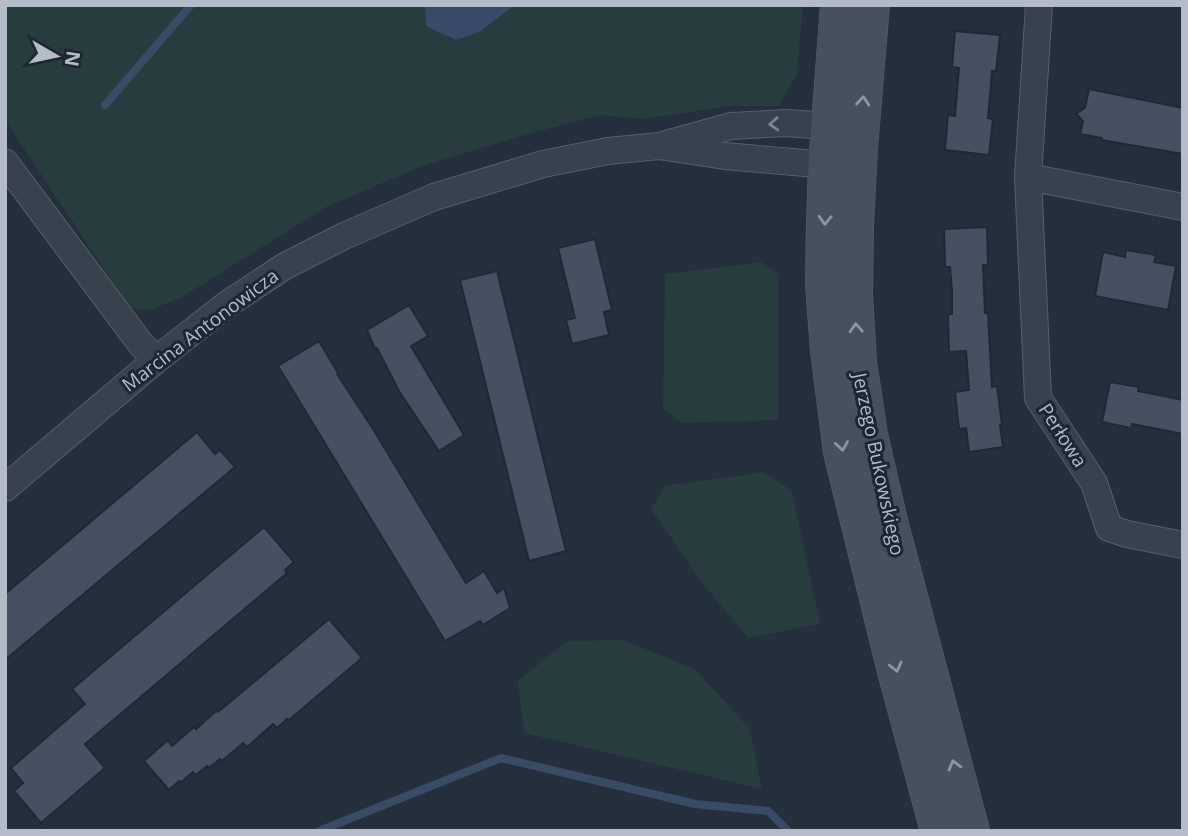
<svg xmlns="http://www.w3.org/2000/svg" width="1188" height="836" viewBox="0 0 1188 836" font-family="'Open Sans',sans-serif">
  <rect width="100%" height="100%" fill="#242f3e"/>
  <path fill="#263c3f" d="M5,5H425L426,26L481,31L515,5H803L797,74L778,106H729L644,119L602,115L535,132L425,165L328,206L182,297L147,311L129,307L5,120Z
    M761,262L778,274V420L682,423L663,408L665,274Z
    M764,472L792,491L820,624L749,638L703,584L651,509L665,486Z
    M623,640L695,669L750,729L762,789L524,733L518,681L567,641Z"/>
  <path fill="#394c67" d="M425,5H515L481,31L456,40L426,26Z"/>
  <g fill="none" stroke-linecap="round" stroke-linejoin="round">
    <path stroke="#394c67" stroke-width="8" d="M105,105L191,5
      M319,831L501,758L695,804L768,811L788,831"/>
  </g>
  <path fill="#455162" stroke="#1f2835" stroke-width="2" d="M955,31L1000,35L996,71H992L990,96L988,118L993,119L989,155L945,150L948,115L955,116L959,68L952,67Z
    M1089,89L1183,108V154L1101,140L1102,138L1080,134L1083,121L1076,114L1085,108Z
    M987,227L988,265H983L985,313H988L992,387L997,386L1002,424L1000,425L1003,447L969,452L966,428L959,429L955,392L969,390L966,351L949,352L948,314H952V290L950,267H945L944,229Z
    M595,239L612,310L604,312L609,335L572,344L566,320L575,318L558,248Z
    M1126,250L1156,255L1154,262L1176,266L1168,310L1095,296L1103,252L1125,257Z
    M497,271L566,551L529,561L460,280Z
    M409,305L428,336L411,346L464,435L439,451L399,391L377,348L375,349L367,330Z
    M319,341L338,373L337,374L373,429L466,583L484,571L497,593L504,588L510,608L483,625L480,621L445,641L278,366Z
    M1110,382L1139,387L1138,391L1183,400V434L1132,424L1131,428L1102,422Z
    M197,432L215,454L220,450L235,467L5,660V594Z
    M264,527L294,562L285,570L287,573L85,744L105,768L41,823L14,791L23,783L11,768L85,704L72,689Z
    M329,619L362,658L289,720L287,719L277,728L273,724L247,747L243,743L222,761L220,759L209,768L207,766L196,775L193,772L180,783L179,781L169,790L144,761L168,740L172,746L194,727L196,729L217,710L218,712Z"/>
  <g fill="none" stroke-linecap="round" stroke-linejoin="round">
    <g stroke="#565f6c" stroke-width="28">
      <path id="street" d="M1039,5L1028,177L1038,398L1094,483L1109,528L1127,534L1183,545
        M659,146L725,156L827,165L843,157
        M5,162L140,343L156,360
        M1028,177L1183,207
        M5,488L156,360L226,305L285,266L344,236L434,197L543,164L608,151L659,146L731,126L785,123L830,126L843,136"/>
    </g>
    <g stroke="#565f6c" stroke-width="38">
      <path id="secondary" d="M839,5L827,165L825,224L824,283L829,351L842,452L896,671L939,831
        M871,5L859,148L855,225L854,296L858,362L869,435L889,521L971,831"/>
    </g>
    <use href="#street" stroke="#38414e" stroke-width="26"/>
    <use href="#secondary" stroke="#465061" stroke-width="37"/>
  </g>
  <defs><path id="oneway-chevron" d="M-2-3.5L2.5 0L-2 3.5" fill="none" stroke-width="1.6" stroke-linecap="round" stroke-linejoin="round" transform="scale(1.75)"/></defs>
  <g stroke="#8e96a5">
    <use href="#oneway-chevron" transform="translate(863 101) rotate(-85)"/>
    <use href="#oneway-chevron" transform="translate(825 220) rotate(92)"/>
    <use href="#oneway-chevron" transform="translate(856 328) rotate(-93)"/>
    <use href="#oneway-chevron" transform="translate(842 446) rotate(81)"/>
    <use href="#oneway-chevron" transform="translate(896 667) rotate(76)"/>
    <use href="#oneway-chevron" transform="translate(954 765) rotate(-105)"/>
  </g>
  <use stroke="#7c8592" href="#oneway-chevron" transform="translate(774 124) rotate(177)"/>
  <g text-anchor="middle" stroke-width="6" stroke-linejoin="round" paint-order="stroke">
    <g font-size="19" fill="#b4bcc9" stroke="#1d2633">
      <text transform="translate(200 330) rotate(-37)" y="7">Marcina Antonowicza</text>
      <text transform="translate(1063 435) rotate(57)" y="7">Perłowa</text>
      <text transform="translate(879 464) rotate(78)" y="7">Jerzego Bukowskiego</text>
    </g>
  </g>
  <rect width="1188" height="836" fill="none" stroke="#b4bcc9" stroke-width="14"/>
  <g transform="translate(56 56) rotate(99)" stroke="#1d2633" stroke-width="5" paint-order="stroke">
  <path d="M0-5L12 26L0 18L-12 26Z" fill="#b4bcc9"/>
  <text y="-10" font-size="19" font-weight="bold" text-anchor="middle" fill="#b4bcc9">N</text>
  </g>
</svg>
